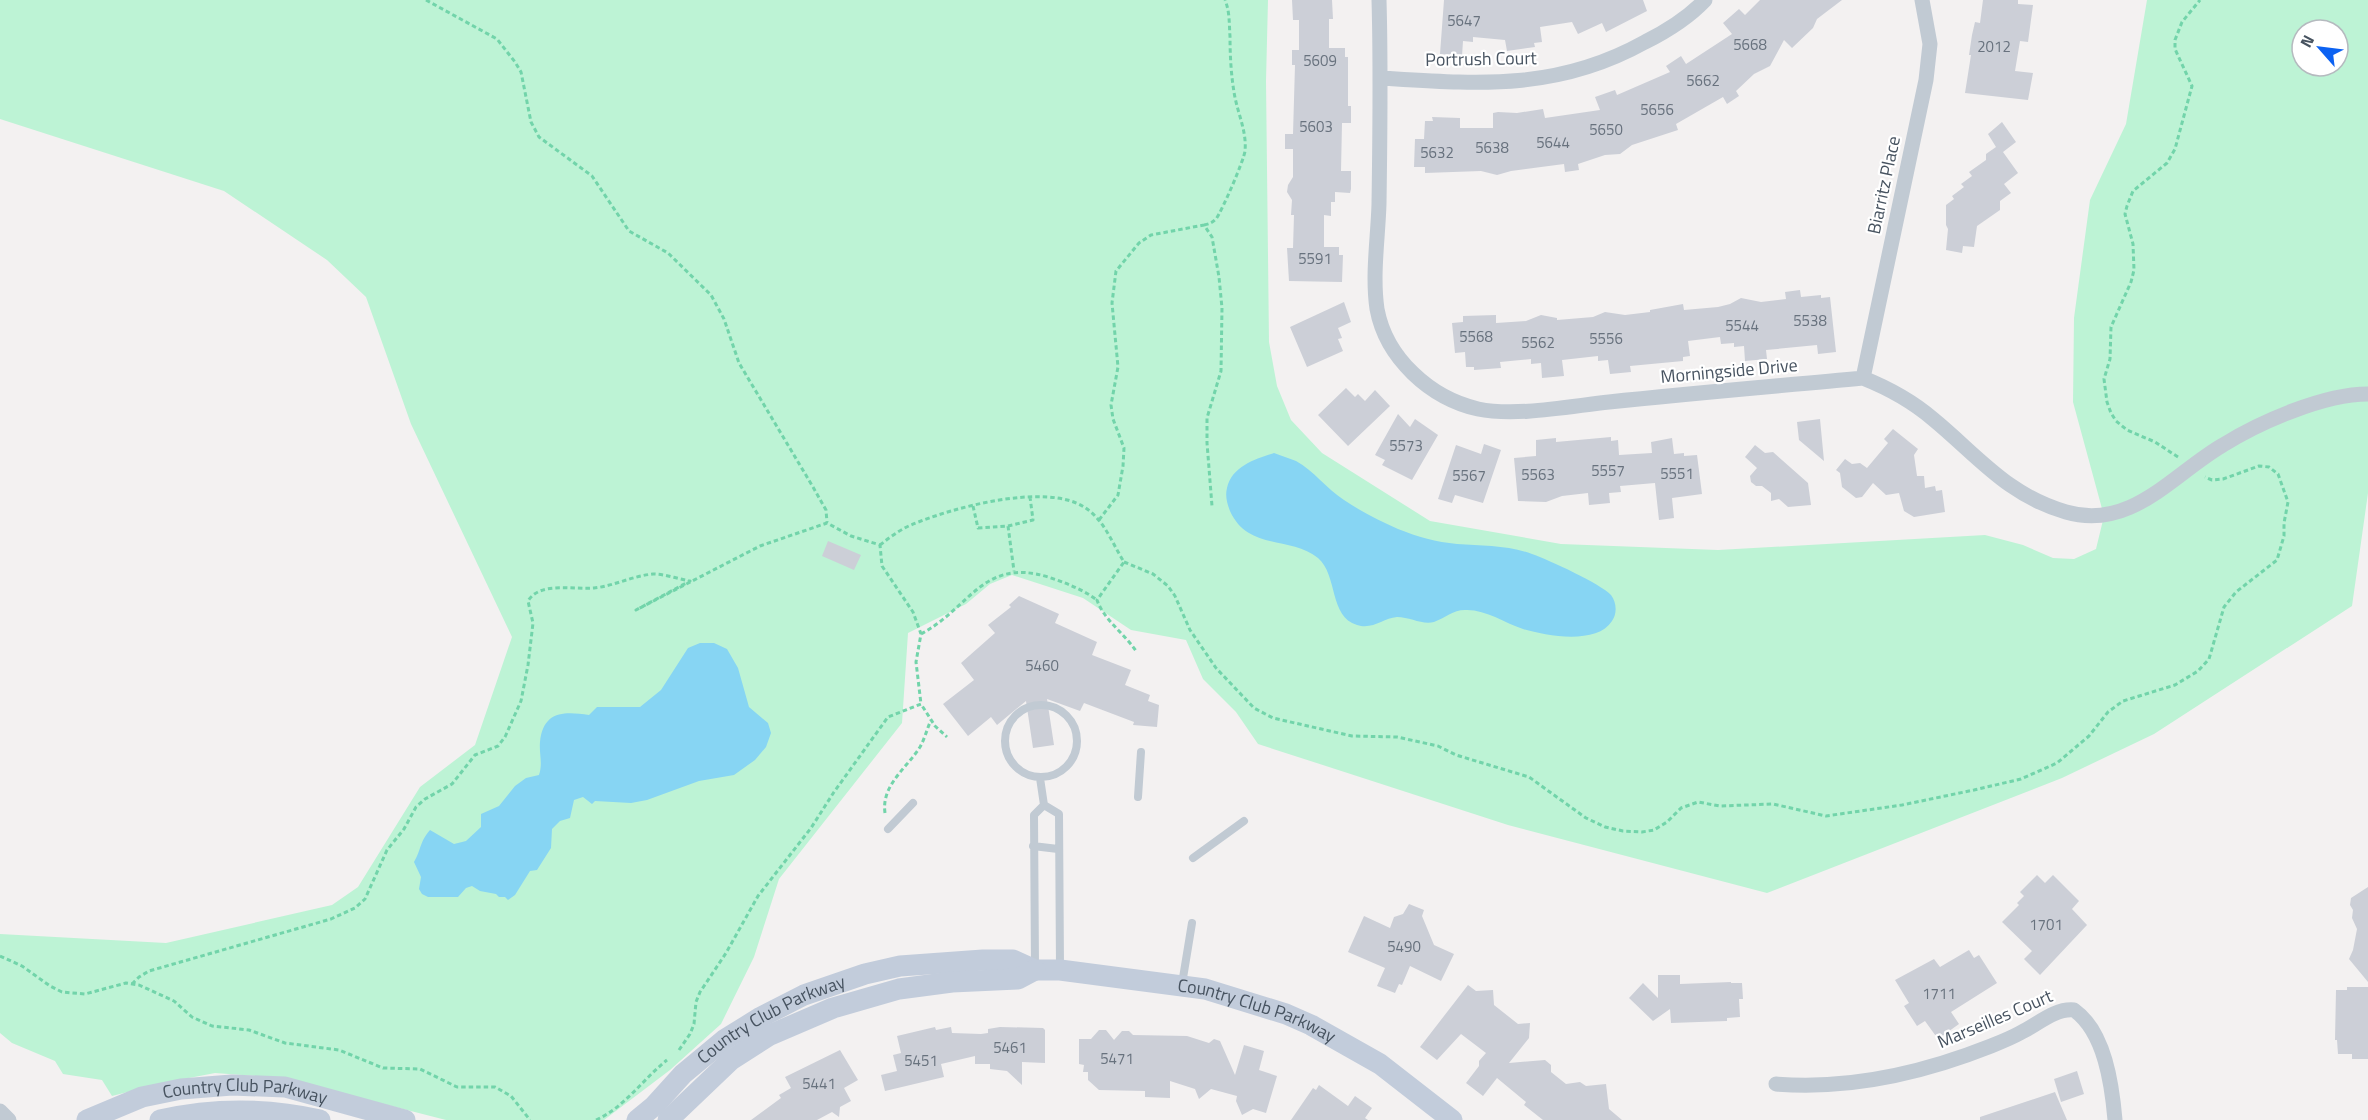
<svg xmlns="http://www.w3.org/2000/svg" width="2368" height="1120" viewBox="0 0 2368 1120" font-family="'Titillium Web',sans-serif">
  <rect width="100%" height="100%" fill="#f3f1f1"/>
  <path fill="#bdf3d5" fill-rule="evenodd" d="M0,0H1268L1266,81L1269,342L1277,386L1291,420L1322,453L1430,521L1561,544L1718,550L1985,535L2023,545L2053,558L2074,559L2096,549L2104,516L2073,402L2074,318L2090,200L2126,124L2147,0H2368V493L2352,606L2154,734L2062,778L1767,893L1508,825L1258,744L1236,712L1203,679L1186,640L1131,630L1083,598L1012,575L990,584L966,604L908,633L902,723L779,879L754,957L721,1024L670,1070L604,1120H446L282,1078L215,1073L163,1083L112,1096L102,1080L63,1074L55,1061L12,1043L0,1033V934L166,943L332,905L358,887L420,787L475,745L512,637L411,424L366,297L327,260L224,191L0,119ZM2302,30H2338V66H2302Z"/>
  <path fill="#87d5f3" d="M1274,453C1281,456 1289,458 1296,461C1314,471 1327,489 1344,500C1360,511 1380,521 1398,529C1418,537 1436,542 1457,544C1482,546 1508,545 1532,554C1549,560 1601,584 1611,595C1617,603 1617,614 1612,621C1597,645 1546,636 1523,629C1505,623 1485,609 1465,610C1453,610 1445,618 1434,622C1422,625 1410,617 1397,617C1383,618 1373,630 1357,625C1329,617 1338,575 1318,558C1291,536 1248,551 1230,511C1227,503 1225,496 1227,488C1232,466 1255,459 1274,453Z
    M700,643H714L727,649L738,668L749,707L768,723L771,733L766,747L755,760L734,775L699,781L647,800L631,803L595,801L592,804L583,797L574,800L570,818L560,821L552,829L551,848L537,870L530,871L515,895L508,900L505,897H499L496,894L480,891L472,886L466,888L458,897H428L422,894L419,889L421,877L414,862C422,848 419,843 430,830L454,844L466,841L481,827V814L499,806L515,786L526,778L539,775C543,763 539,754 540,742C543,711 564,711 589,715L597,707H640L661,690L688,648Z"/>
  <path fill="#cccfd7" d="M1292,0H1332L1333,19H1329V48H1345V57H1348V106H1351V123H1342L1341,171H1351V189L1350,193L1335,192V202H1331V216L1324,215V247H1339V255H1343L1342,282L1289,281L1287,248H1293L1294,215H1291L1292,200L1287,192L1288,185L1293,177V149H1285V134H1293L1295,65H1292V50H1299V20H1293Z
    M1444,0H1643L1647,11L1606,32L1602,23L1578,34L1572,22L1540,27L1542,42L1534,43L1535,47L1507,51L1505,40L1473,37V42L1463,41L1462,56L1440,54Z
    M1760,0H1842L1817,19L1813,28L1792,48L1784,40L1770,66L1754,74L1736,91L1739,96L1727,104L1723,97L1676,124L1678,130L1632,145L1620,154L1605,155L1578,164L1579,170L1565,172L1564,164L1511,171L1497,175L1481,171L1425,173V167H1414L1415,139H1424L1425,121H1433L1432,117L1460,118V128H1493V113L1498,112L1517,113L1543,109L1545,118L1600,110L1595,97L1615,90L1617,95L1670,72L1666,66L1681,56L1686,64L1732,34L1723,23L1739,9L1745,15Z
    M1983,0H2018V4L2033,5L2028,42L2020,41L2015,71L2033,73L2028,100L1965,93L1971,55H1969L1972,35L1975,22L1980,23Z
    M2002,122L2016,142L2003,152L2018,173L2004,184L2011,193L2000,201V210L1977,226L1974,247L1963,246L1962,253L1946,250L1948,229L1946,225V205L1954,199L1952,196L1964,187L1961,184L1972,176L1969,172L1986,160V154L1996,147L1988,134Z
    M1800,290L1801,297L1821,295V298L1830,297L1836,352L1818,354L1817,345L1766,350L1767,359L1745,361L1744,346L1734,347V343L1721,344L1720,337L1688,341L1690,356L1683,357V361L1630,366L1631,372L1610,374L1608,360L1598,361V356L1562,360L1564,376L1542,378L1541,363L1531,364V359L1500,362L1501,368L1474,370V367H1466L1465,352L1455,353L1452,323L1463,322V316L1496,315V323L1526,321L1541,315L1557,318V320L1593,317L1605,312L1625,315L1650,312V310L1683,304L1684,310L1718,307L1730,304L1741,298L1761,302L1786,299L1785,292Z
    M1344,302L1351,322L1338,328L1342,338L1338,339L1343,351L1307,367L1290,327Z
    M1346,388L1355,397L1358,394L1365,401L1375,390L1390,406L1348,446L1318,415Z
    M1398,414L1410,427L1415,419L1438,435L1412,480L1382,465L1385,460L1375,455Z
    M1820,419L1824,461L1799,440L1797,422Z
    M1893,429L1918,449L1914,455L1917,476H1924L1925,488L1935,486L1936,491L1942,490L1945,512L1914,517L1904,511L1899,493L1886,495L1873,483L1862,497L1856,498L1842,487L1840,473L1836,470L1845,459L1852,464L1860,463L1867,468L1888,443L1884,439Z
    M1611,437V441L1618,440L1619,455L1652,453L1651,442L1672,438L1674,454L1684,453V456L1697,455L1702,494L1672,498L1674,518L1659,520L1655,483L1620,486L1621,492L1609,493L1610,503L1589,505L1588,493L1562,496L1546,502L1518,501L1514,458L1536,456V440L1556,438V442Z
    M1484,444L1501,450L1483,503L1455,495L1452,503L1438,499L1456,445L1481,454Z
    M1755,445L1765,453L1773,452L1808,483L1811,505L1788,507L1779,499L1771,501V493L1762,486H1756L1751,482L1750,476L1757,468L1745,457Z
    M828,541L861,555L854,570L822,556Z
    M1019,596L1059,614L1055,623L1097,642L1092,655L1131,670L1125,685L1150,695L1148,701L1159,705L1157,727L1133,725L1134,722L1084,703L1080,711L1047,699L1054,745L1033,748L1026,701L997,725L991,717L968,736L943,704L974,680L961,663L995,633L988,625L1011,607L1009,605Z
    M2037,875L2045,883L2053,875L2079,901L2072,909L2087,925L2040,975L2024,959L2032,951L2002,922L2019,905L2017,903L2024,896L2020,892Z
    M2368,887V982L2349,959L2353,950L2357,929L2352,918L2353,910L2350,905L2351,898Z
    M1409,904L1424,910L1422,916L1434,945L1454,954L1441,981L1410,966L1402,985L1399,984L1395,993L1377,986L1385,968L1348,952L1364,916L1390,928L1394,917L1403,914Z
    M1969,950L1974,958L1979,955L1997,983L1951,1012L1959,1024L1938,1039L1925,1021L1917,1026L1904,1006L1909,1003L1895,980L1934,959L1940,967Z
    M1658,975H1680V984L1731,982V983H1742L1743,999H1739L1740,1017L1727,1018V1021L1671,1023L1670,1009L1653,1021L1629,998L1643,983L1658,998Z
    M1468,985L1476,991L1493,990L1494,1005L1518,1024L1530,1023L1529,1038L1509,1063L1545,1060L1551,1065V1072L1566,1084L1580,1082L1586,1086L1606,1084L1609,1109L1622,1120H1543L1524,1105L1526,1102L1497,1078L1483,1096L1466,1083L1479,1066V1061L1486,1053L1461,1034L1437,1060L1420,1047Z
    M2347,987H2368V1059H2352V1054H2338L2337,1040H2335L2336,990H2347Z
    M935,1027L936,1030L951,1027L952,1033L981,1034L988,1033V1029L1000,1027L1043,1028L1045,1030V1063L1022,1062V1085L1007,1071L990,1069V1064H975V1056L941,1064L944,1077L885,1091L881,1075L897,1071L893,1055L901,1053L897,1036Z
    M1099,1030H1106L1114,1040L1122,1031H1129L1133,1035L1187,1036L1209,1043L1214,1039L1220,1041L1235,1075L1244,1045L1264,1051L1259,1070L1277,1076L1266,1113L1253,1109L1242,1115L1236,1101L1237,1096L1211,1089L1199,1099L1195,1089L1170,1081V1098L1145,1097V1091L1099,1090L1088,1080V1072H1083L1084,1065L1079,1064V1039H1091Z
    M840,1050L858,1080L844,1088L851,1101L840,1107L839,1117L832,1112L817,1120H751L781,1098L779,1095L791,1088L785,1077Z
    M2077,1071L2084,1094L2061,1102L2054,1079Z
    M1319,1085L1348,1106L1355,1096L1372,1108L1365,1118L1368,1120H1291L1313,1088L1316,1090Z
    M2055,1092L2067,1120H1980V1117Z"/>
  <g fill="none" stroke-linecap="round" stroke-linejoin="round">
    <path stroke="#72d4aa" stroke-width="3" stroke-dasharray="4.5 3" stroke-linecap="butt" d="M426,0L497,39L515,62L521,72L531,122L539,137L592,176L629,231L668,253L711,295L724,319L739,363L813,487L826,510L827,522
      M1204,225C1209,224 1212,223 1216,219C1222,211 1244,160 1245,151C1247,131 1237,112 1234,92C1231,74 1230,55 1230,36C1229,24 1230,12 1225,0
      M2178,457L2155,442L2127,430L2116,421L2111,413L2107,402L2104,379L2110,359L2111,327L2131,282L2134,270L2133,244L2125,214L2127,206L2133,191L2167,163L2175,149L2192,86L2175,49V40L2182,22L2200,0
      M973,506L978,528L1008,526L1014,571
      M1099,520L1118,495L1123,466L1124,448L1113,419L1111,405L1118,367L1112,303L1116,271L1139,243L1151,235L1204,225L1212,237L1219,277L1222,308L1221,371L1207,418V443L1212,506
      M1008,526L1033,520L1030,497
      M880,545C889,538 899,530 911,525C951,508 1045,482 1084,507C1104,519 1112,543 1124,562L1097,600C1104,620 1124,633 1136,651
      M1124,562L1153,574L1168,586L1175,596L1190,630L1216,668L1254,708L1273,718L1352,736L1397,737L1438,746L1456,755L1529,777L1586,818L1605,827L1623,831L1642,832L1654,830L1667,822L1681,808L1698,802L1720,806L1773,804L1826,816L1902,805L1974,790L2021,779L2057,763L2089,736L2108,712L2123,701L2175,685L2198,671L2209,659L2224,607L2236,592L2277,560L2284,536V523L2288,502L2278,474L2269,467L2259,466L2223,479L2212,480L2205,477
      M921,634C970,608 983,557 1048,577C1066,583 1082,589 1097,600
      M885,813C881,785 907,768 920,747C925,738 927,729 931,720
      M0,956L22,966L50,986L62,992L85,994L126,983L139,985L174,1001L192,1017L212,1026L249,1030L285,1043L339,1050L383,1068L420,1069L457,1087H495L511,1096L530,1120
      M132,984L139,977L149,971L331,919L355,908L365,899L387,850L404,829L416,807L425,799L452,784L475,755L498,746L505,737L521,701L528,665L533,623L528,601C540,581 574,590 594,588C614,586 632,576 653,574C665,574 678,579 690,581L636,610L760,546L827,523L851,536L880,545L882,566L913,612L921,634L916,662L921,704
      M679,1050L690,1034L694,1024L696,1002L700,992L726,953L758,896L811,828L834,792L888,717L921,704L935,726L947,737
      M596,1120C625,1107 643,1079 667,1060"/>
    <path stroke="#c1cad3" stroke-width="8" d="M1005 741a36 36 0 1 1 72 0a36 36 0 1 1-72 0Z
      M1040,778L1044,805L1059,814L1060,968
      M1138,797L1141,752
      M888,829L913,803
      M1033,846L1058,849
      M1193,858L1244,821
      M1035,968L1034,815L1044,805
      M1182,984L1192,923"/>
    <path stroke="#c1cad3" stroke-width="15" d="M1379,0C1381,68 1380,136 1379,204C1378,238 1372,275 1377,309C1386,358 1430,398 1478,409C1516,417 1571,406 1609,402C1694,393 1778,386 1863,378C1888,388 1912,401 1933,419C1978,456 2007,495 2066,512C2131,531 2173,474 2223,445C2260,422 2324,394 2368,394
      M1382,78C1479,84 1557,91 1645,42C1667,31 1688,18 1705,0
      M1863,378L1926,80L1930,44L1922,0
      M1776,1084C1850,1090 1923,1073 1991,1046C2001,1042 2011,1038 2020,1033C2037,1025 2055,1008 2074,1010C2105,1032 2112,1085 2115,1120
      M0,1111L9,1120"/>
    <g stroke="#c2ccdb" stroke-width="21">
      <path id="s1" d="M87,1120L142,1097L181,1089L232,1085L285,1087L405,1120"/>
      <path d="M160,1120C213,1108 267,1108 320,1120"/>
      <path id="s2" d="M637,1120L654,1106L683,1074L724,1040L761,1017L804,995L865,974L900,966L983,960H1013L1035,970H1060L1205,989L1286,1014L1311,1025L1380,1064L1452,1120"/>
      <path d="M668,1120L731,1060L770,1035L833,1008L899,989L952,982L1018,979L1035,970"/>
    </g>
  </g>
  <g text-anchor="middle" stroke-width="4.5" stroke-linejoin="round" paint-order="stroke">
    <g font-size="15" fill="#68727e">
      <text x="1464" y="26">5647</text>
      <text x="1750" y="50">5668</text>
      <text x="1994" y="52">2012</text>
      <text x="1320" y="66">5609</text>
      <text x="1703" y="86">5662</text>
      <text x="1657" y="115">5656</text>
      <text x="1316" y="132">5603</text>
      <text x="1606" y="135">5650</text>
      <text x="1553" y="148">5644</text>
      <text x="1492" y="153">5638</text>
      <text x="1437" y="158">5632</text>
      <text x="1315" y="264">5591</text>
      <text x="1810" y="326">5538</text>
      <text x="1742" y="331">5544</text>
      <text x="1476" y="342">5568</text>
      <text x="1606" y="344">5556</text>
      <text x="1538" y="348">5562</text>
      <text x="1406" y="451">5573</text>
      <text x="1608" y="476">5557</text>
      <text x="1677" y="479">5551</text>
      <text x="1538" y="480">5563</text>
      <text x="1469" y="481">5567</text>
      <text x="1042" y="671">5460</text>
      <text x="2046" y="930">1701</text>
      <text x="1404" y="952">5490</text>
      <text x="1939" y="999">1711</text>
      <text x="1010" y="1053">5461</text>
      <text x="1117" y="1064">5471</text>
      <text x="921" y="1066">5451</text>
      <text x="819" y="1089">5441</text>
    </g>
    <g font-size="18" fill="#475360" stroke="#fff">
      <text transform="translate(1481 59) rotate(-1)" y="6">Portrush Court</text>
      <text transform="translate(1884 185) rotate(-78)" y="6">Biarritz Place</text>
      <text transform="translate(1729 371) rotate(-5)" y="6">Morningside Drive</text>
      <text dy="6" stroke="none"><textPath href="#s2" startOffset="675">Country Club Parkway</textPath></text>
      <text transform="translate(1995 1019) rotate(-23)" y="6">Marseilles Court</text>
      <text dy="6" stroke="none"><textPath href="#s2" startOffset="170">Country Club Parkway</textPath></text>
      <text dy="6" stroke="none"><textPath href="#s1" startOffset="164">Country Club Parkway</textPath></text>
    </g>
  </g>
  <g transform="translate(2320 48) rotate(298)"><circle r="28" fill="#ffffff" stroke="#b5babf" stroke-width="1.5"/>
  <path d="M0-4.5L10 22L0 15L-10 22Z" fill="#0c62f2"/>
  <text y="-9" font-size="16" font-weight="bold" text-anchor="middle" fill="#475360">N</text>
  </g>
</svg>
